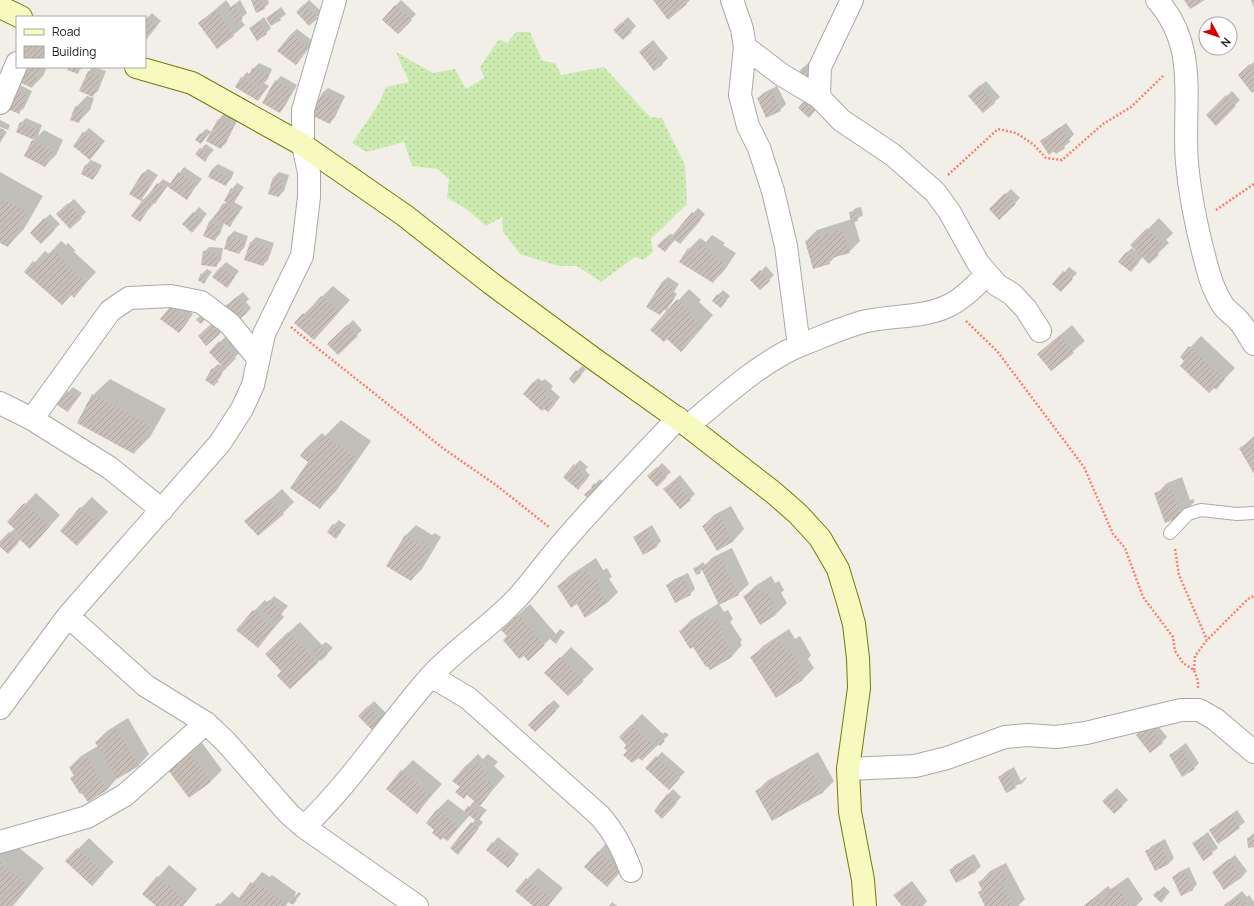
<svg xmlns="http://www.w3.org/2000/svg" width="1254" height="906" viewBox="0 0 1254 906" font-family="Manrope,sans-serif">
  <defs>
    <pattern id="grass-dots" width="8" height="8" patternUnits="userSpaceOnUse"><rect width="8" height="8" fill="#cdebb0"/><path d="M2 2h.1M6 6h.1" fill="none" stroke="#b0c997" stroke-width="1.8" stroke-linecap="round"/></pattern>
    <pattern id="building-hatch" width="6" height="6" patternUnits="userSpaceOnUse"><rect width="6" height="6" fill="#c7bfb8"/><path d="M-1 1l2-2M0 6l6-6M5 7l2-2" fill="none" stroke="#aba49e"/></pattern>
  </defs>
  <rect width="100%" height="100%" fill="#f2efe9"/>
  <path fill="url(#grass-dots)" d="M516,32H530L542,60L556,64L561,75L604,67L650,117L662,118L685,165L687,204L651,239L653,252L643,260L635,257L601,282L577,266H558L520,254L503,232L502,217L486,226L465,208L447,198L449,179L437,169L412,166L404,142L366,152L352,143L378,105L386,87L409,82L396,52L433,73L455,69L466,89L484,78L480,67L499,39L507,43Z"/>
  <path fill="#0003" d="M226,0L231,7L240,0L247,13L240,19L245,25L218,48L200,23Z
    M252,0H268L269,3L264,8Z
    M309,0L322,12L309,24L297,12Z
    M401,0L416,14L398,33L383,19Z
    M654,0H690L686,4Z
    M1251,0H1254V8Z
    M281,7L286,14L272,25L267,18Z
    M152,13L161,21L145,40V17H143L144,16L147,18Z
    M264,17L271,28L266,33L250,28Z
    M628,17L636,26L623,39L615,30Z
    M297,29L314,42L296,64L291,34Z
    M653,40L668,58L662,64L645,47Z
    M809,62L819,70L797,76L804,67Z
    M1254,62V90L1244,70Z
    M259,63L272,69L268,79L264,83L269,86L258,100L242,78L247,72L251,75L253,69Z
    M26,67H47L43,76L32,87Z
    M69,67H83L78,72Z
    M93,67L106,71L98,91L92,96L81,91L89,71Z
    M281,76L297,85L285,106L280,112L276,81Z
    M986,81L1000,97L983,112L974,91Z
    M20,85L32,91L24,108L18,113L15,90Z
    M777,86L786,104L780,110L766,116L758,98L763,93Z
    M328,88L345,96L335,117L330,123L322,93Z
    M1232,91L1240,100L1216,124L1207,115Z
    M87,96L94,98L90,110L79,121L76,107Z
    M224,114L237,121L226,143L221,148L210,133L201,143V134L206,129L212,132L219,119Z
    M26,118L42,125L38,136L44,130L63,140L56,155L45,166L33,141L35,139L17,132L21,123Z
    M0,120L10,125L8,130L0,127Z
    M1066,123L1074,134L1069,140L1070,142L1056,153L1041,142Z
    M89,128L105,141L90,159L84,133Z
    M0,129L7,132L0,143Z
    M206,144L214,150L204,160L201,149Z
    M91,160L102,165L98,173L93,179L82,174L86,165Z
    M218,164L234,172L231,179L226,184L212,169Z
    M184,167L202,179L187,198L168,186L140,220L133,216L144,199L163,179L171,184Z
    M148,169L158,175L141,200L142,174Z
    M0,172L43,196L24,229L8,246L0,242Z
    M279,172L289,175L284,191L279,196L274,177Z
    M237,183L244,187L234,202L243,207L230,226L224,223L220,234L215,239L209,222L227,201L232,189Z
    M1011,189L1020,198L999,219L990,209Z
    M74,199L86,212L81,217L63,209Z
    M199,207L207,214L197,226L184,224Z
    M861,207L863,215L854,221L860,241L849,252L836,256L829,263L806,241L817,230L852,219L850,213L856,208Z
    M698,208L705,214L685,238L676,239L665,251L664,239L670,234L674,235Z
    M50,214L60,224L41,242L31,233Z
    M1159,218L1173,233L1166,240L1169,243L1149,262L1143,256L1136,266L1126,253L1132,248L1137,252L1132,245Z
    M234,231L248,236L244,248L239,253L225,248L229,236Z
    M712,235L725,243L723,245L736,253L724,271L713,282L689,249L700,238L706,242Z
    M256,237L274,243L268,260L263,265L245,259L251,242Z
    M61,241L66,245L68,243L75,250L74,252L96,272L74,296L26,272L45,251L49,254Z
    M209,247L223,248L221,260L216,266L204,252Z
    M226,262L239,271L227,287L221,267Z
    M766,266L774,275L760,289L752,280Z
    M1069,267L1077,273L1066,285L1054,284Z
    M207,269L212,272L204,282L202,274Z
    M668,277L679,284L674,292L677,294L671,304L660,314L648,307L662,282Z
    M333,286L350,300L314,339L304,314Z
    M689,289L701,300L699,302L713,315L691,340L667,338L651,330Z
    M723,290L730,296L721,307L718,295Z
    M243,292L249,299L246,302L251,308L246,314L225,307Z
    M177,301L193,314L184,326L162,319Z
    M217,320L224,329L219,334L204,331Z
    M353,320L362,330L338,354L329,344Z
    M1072,325L1085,341L1051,370L1038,354Z
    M1201,336L1235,368L1216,388L1181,357Z
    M225,337L240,352L225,368L227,369L224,370L217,381H219L214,385L213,369L218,364L222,366L210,352Z
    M582,366L586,369L579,377L570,379Z
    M538,378L542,381L545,379L553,386L551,389L560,397L553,406L544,408L533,383Z
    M110,379L166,409L150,437L134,453L93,395Z
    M73,387L82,393L68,411V392Z
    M341,420L371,441L336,491L320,508L305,449L322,433L325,436Z
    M1254,436V472L1241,448Z
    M580,460L588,467L585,470L590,475L583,484L575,465Z
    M662,463L671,472L657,485L649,476Z
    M680,475L695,494L690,499L664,489Z
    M1182,477L1190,500L1194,499V502L1181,516L1156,494L1167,483Z
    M600,479L604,482L590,499L585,495Z
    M282,489L294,502L283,513L246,521Z
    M36,493L60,515L30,548L21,539L8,553L0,545V543L15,528L8,522Z
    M92,497L108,512L77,545L81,508Z
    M731,506L744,529L734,540L703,526L714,515Z
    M339,520L346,525L336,537L334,525Z
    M416,525L432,535L435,533L441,537L422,569L411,580L405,536Z
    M652,525L661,541L656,547L634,537Z
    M732,548L749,584L738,594L719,604L724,612L728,610L733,619L730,622L742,640L740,642L742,645L732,656L711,669L694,645L680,631L691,620L719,603L703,569L700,572L694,569L703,562L705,565L713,557Z
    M596,558L603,570L607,568L612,577L609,579L618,592L607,603H577L558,586L569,576Z
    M688,573L695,589L690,594L667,585L673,580Z
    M771,576L775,583L779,581L784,590L781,593L787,603L776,614L760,623L744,597L755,586Z
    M274,596L288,606L281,614L284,617L258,646L254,611L265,600L268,603Z
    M530,604L556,634L560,629L565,632L556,642L551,638L528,659L502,630Z
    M300,622L322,645L326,642L333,648L290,688L283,671L277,643Z
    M789,629L795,639L800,636L811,655L808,659L814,668L803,679L776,696L752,657L763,646Z
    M571,647L594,669L568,695L546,673Z
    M554,700L560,706L535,731L529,725Z
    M374,701L389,716L374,731L359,716Z
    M642,714L663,734L665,732L669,735L642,760L628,751V744L620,737Z
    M128,718L149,754L139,765L117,778L107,790L88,801L71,778L75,775L70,767L81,756L98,746L96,742L107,731Z
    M1154,721L1167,737L1162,742L1137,735Z
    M200,740L222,770L211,781L189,797L167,766Z
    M1186,743L1199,763L1194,768L1170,755Z
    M662,752L685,772L669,788L647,768Z
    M818,752L834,781L824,791L756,792L767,781Z
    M478,754L483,759L488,754L498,762L494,766L505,776L479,805L487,810L479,819L483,822L458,853L452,848L476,819L470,815L448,840L436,830L437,810L448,799L465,812L475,800L461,787L467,765Z
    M413,760L442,784L417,812L402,771Z
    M1014,767L1021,781L1026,777L1027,778L1020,785L1019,784L1006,792L999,777L1005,772Z
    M1117,788L1128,800L1114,813L1103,801Z
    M673,789L681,797L668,812L660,803Z
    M1237,810L1245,822L1218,842L1210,830Z
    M1208,832L1218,848L1203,859L1193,843Z
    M1254,833V846L1248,838Z
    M498,837L519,854L513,861L487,850Z
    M89,838L114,862L92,884L66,861Z
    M1165,839L1174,858L1169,863L1156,870L1147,851L1152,846Z
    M609,840L632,859L607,886L585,867Z
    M14,844L44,868L13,906H0V850L5,853Z
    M974,854L981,866L976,871L957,882L950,870L955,865Z
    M1235,855L1247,871L1242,877L1213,872Z
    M1006,863L1025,899L1018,906H986L983,889L980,882L990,871Z
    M169,865L197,889L183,906H158L143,894Z
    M1189,867L1197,884L1192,890L1173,877L1179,872Z
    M538,868L563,888L548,906H534L516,891Z
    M262,872L270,877L272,875L296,892L294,897L299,892L301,894L292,904L289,901L286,906H214L218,903L220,904L232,892L240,899Z
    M1128,877L1143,899L1136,906H1084L1108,886L1111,889Z
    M912,881L927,901L923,906H903L900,890Z
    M1164,886L1170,892L1161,901L1155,895Z
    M1242,891L1247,897L1249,895L1254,902V906H1227L1226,905L1231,900Z
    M612,902L617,906H609Z"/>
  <path fill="url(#building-hatch)" d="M251,0H261L265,9L256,13Z
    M653,0H683L687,4L668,20Z
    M1184,0H1205L1190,9Z
    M304,4L318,18L309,26L296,12Z
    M235,5L243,19L236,23L228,9Z
    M395,5L412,20L398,34L382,20Z
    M215,10L234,36L217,49L198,23Z
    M276,11L281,20L271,26L266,18Z
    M146,18L157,26L145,41V20Z
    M259,22L267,34L257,41L249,28Z
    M622,22L632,32L623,40L613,30Z
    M291,34L309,48L296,65L277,51Z
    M647,45L663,64L654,71L639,52Z
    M1215,48H1226L1218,53Z
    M1250,64L1254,69V91L1252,93L1238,75Z
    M25,67H41L32,88L19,82Z
    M68,67H80L78,74L67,70Z
    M803,67L815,76L807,86L795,77Z
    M252,68L268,74L263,85L248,79Z
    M88,71L101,76L93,97L79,91Z
    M241,77L264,92L258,101L235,87Z
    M275,80L292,90L280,113L262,103Z
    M980,85L995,103L983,113L968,96Z
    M14,90L27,96L19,114L6,108Z
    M772,91L781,111L766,118L757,98Z
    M322,93L340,102L330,124L311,115Z
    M810,95L820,105L809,118L798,108Z
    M1226,95L1236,106L1216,126L1206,115Z
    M75,106L84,109L79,123L70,120Z
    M218,119L233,127L221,149L206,141Z
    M20,122L38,130L34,140L16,132Z
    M1060,127L1070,140L1063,145L1065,148L1056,154L1054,151L1049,155L1040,141Z
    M0,128L5,130L0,142Z
    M83,132L101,146L90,160L73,146Z
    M200,133L206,137L201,144L195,140Z
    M32,140L53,151L45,167L24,156Z
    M200,148L209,155L205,162L195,154Z
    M85,165L97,170L93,180L81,174Z
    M212,169L230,178L226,186L208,177Z
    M178,172L197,184L187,200L168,187Z
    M142,173L153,180L141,201L129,194Z
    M273,177L284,180L279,197L268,194Z
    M157,183L165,189L155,204L146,199Z
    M231,188L239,193L233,205L224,201Z
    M1005,193L1016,204L999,220L989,209Z
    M0,197L27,212L8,247L0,243Z
    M143,199L152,204L140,222L131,216Z
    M68,203L82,218L70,229L56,214Z
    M223,203L238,212L230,227L214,218Z
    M856,211L858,221L851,223L849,212Z
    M193,212L203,220L192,233L182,224Z
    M692,212L701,220L680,244L671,237Z
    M44,218L55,230L41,244L30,233Z
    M209,222L221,227L215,241L203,236Z
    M1147,228L1163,244L1155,251L1159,255L1149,264L1130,245Z
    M842,229L850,253L828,259L830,264L813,269L805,241Z
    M228,236L244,241L239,254L224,249Z
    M666,238L672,243L665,252L657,246L664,239Z
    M250,242L270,248L263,266L244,260Z
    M701,245L715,254L713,257L725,264L713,283L679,262L688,248L696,253Z
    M203,251L218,253L217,267L201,265Z
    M50,252L54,256L56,253L65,261L64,263L86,283L74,298L71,295L62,305L24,272L33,261L38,265Z
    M1126,252L1139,262L1131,272L1118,262Z
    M220,267L235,277L227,288L212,277Z
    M760,270L770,281L760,290L750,280Z
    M1063,271L1073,279L1061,292L1052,284Z
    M201,273L208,277L204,284L198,280Z
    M662,282L675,289L670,298L673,299L666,311L664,309L660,315L646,307Z
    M717,294L726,301L721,308L712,301Z
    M238,296L244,305L241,307L246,314L235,323L224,307Z
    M321,296L340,311L314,340L294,323L303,313L305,315Z
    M677,299L691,311L689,314L703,327L681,352L667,339L664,342L650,330Z
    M171,306L189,320L179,333L160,319Z
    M203,313L207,317L201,324L196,320Z
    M211,324L220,334L206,346L198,336Z
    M347,325L358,336L338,355L327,344Z
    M1060,335L1074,353L1051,371L1037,354Z
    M219,341L236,358L225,369L209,352Z
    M1189,346L1225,379L1216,390L1214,388L1209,393L1180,366L1184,361L1180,357Z
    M212,368L222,374L214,386L205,380Z
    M576,370L582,375L574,384L569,379Z
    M533,382L537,385L539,383L549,392L546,395L556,403L548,412L544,409L542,411L523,394Z
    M67,391L77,398L68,412L57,405Z
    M92,394L150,425L134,454L77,423Z
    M324,435L356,458L320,509L290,488L308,462L300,456L305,449L312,454Z
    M1254,439V474L1239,448Z
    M574,464L583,472L581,476L586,480L578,490L563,477Z
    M657,467L667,477L657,487L647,476Z
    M675,480L691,500L680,509L663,489Z
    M594,483L600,488L596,492L591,487Z
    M1171,487L1182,517L1165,523L1154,493Z
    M589,490L594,495L590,500L584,495Z
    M270,499L284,514L258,536L244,521Z
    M24,503L50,526L30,549L19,539L22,536L7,522Z
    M80,507L98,523L77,546L60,531Z
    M720,516L734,541L717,551L702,526Z
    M333,524L342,531L336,539L327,532Z
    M647,529L657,547L643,555L633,537Z
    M9,532L19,542L8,554L0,547V541Z
    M405,535L421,546L423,543L431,548L411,581L386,566Z
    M721,558L739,595L719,605L701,568Z
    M698,567L701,573L696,575L693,568Z
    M585,569L592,580L596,578L602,588L599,590L607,603L585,618L577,604L571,608L557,586Z
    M683,577L691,595L675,603L666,585Z
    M760,587L764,593L767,591L774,602L770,604L776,615L760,625L743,596Z
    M269,600L283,611L275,622L261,610Z
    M253,610L274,628L258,648L236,630Z
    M707,614L713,623L717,620L723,631L720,633L731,652L730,653L732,657L710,670L707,666L706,667L693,647L690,649L679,631Z
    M518,615L545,645L528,661L524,656L519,659L503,640L507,636L501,630Z
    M288,632L318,663L290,689L277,676L281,671L265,654Z
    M554,634L560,638L556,644L550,639Z
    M778,639L784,649L789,647L801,667L797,669L803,680L776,698L750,657Z
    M320,646L328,654L321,661L313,652Z
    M560,657L584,681L568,696L544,673Z
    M549,704L556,711L535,732L528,725Z
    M368,706L384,722L374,732L358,716Z
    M631,725L655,747L642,761L639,758L632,763L623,755L627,751L624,748L626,745L619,737Z
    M1149,725L1163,743L1150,753L1136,735Z
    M117,729L139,766L117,779L95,742Z
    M659,737L665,741L660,746L655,742Z
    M1181,748L1195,769L1182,777L1169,755Z
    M188,750L211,782L189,798L165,766Z
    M87,756L107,790L88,802L82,793L80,794L70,778L74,776L69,767Z
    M656,756L680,778L669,790L645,768Z
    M807,762L824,792L772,821L755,791Z
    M467,764L472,769L477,764L488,773L484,778L495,787L480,806L467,795L464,799L455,792L460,787L452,781Z
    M401,770L432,795L417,814L386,789Z
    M1009,772L1016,788L1006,793L998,777Z
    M1111,793L1123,806L1114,814L1102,801Z
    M667,794L677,803L662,819L654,811Z
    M468,806L482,816L477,822L464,811Z
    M437,809L459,827L448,841L443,838L441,840L432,833L434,830L426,823Z
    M1231,815L1240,828L1218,844L1209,830Z
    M471,822L479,828L458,855L450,848Z
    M1202,837L1213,854L1203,861L1192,843Z
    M1254,837V847L1248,848L1247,838Z
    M492,842L515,860L508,868L486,850Z
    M1160,844L1169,864L1155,871L1145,851Z
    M77,848L104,873L92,886L65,861Z
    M598,851L622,870L607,887L584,867Z
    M969,859L976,872L956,883L949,870Z
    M1229,859L1242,877L1224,890L1212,872Z
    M0,862L28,885L11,906H0Z
    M1001,868L1008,880L1003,883L996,871Z
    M1184,871L1193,890L1181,896L1172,877Z
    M995,873L1013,906H985L978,892L982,890L978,882Z
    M157,876L187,901L182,906H156L142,894Z
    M526,878L553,899L548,906H533L515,891Z
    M251,882L258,888L261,885L286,903L284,906H247L238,899Z
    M906,886L922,906H902L893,895Z
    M1117,887L1130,906H1083L1097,896L1099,899Z
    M1158,890L1166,897L1161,903L1153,895Z
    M1237,896L1241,902L1244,900L1248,906H1225L1224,905Z
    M293,897L297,900L293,905L288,902Z"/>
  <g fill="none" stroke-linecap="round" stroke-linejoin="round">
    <g stroke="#a9a9a9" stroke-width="14">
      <path id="lane" d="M1170,533L1188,514L1201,510L1237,514L1254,513"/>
    </g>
    <g stroke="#a9a9a9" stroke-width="24">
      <path id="street" d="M732,0L742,29L745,47L740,95L748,126L759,148L773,191L786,246L799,346
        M1157,0C1200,48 1182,105 1187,163C1190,197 1198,234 1207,267C1210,279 1216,294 1222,304C1226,311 1234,315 1239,321C1245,328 1249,336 1254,344
        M745,47L782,75L819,97L841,120L893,155L935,192L949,211L978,263L997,285L1012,294L1026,309L1040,331
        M819,97L820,67L852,0
        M0,103L17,63
        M0,403L32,419L110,468L162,510
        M32,419L110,311L129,298L171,296L201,302L230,324L258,358
        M688,426C720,399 763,360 801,345C822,337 845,326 867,321C894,315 925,318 950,305C964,298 976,285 987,274
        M68,616L146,686L206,723L226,742L289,814L304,827L417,906
        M431,676L468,698L600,816C615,833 623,850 631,871
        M0,708L68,616L220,443L242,409L253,385L264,334L302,256L309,197V173L303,145V110L335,0
        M848,769L915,766L947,758L1005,737L1028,735L1056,737L1086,733L1181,710H1199L1215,719L1254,752
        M304,827C351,782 387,726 430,677C457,647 492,626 519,596C535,578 549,558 565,540C601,498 640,459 678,418
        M0,842L87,817L125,795L206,723"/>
    </g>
    <g stroke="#707d05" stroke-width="24">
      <path id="secondary" d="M0,7L21,17
        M136,67L192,83L303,145L404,215L492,284L594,359L688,426L774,493L798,514L820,538L838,569L848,602L854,624L858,658L859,688L848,769L850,812L863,880L865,906"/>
    </g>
    <path stroke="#fa8072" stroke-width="2.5" stroke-dasharray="2 2" stroke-linecap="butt" d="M948,175L998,129L1016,133L1033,144L1046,158L1062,160L1103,124L1131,107L1164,75
      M1216,210L1254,184
      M966,321L997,351L1084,467L1113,534L1125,548L1143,597L1173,637L1175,651L1183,663L1194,670L1198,681V689
      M291,327L444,449L496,485L549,527
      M1175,549L1179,575L1207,640
      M1194,670L1195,656L1207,640L1248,599L1254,596"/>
    <use href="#lane" stroke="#fff" stroke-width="12"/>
    <use href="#street" stroke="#fff" stroke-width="22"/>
    <use href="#secondary" stroke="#f7fabf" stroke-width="22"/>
  </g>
  <rect x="16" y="16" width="130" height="52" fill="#ffffff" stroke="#a7a7a7"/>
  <rect x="24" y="29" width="20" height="6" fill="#f7fabf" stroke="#a7a7a7"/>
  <text x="52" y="36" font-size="12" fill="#222222">Road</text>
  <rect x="24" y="46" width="20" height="12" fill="url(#building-hatch)" stroke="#a7a7a7"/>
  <text x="52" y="56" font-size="12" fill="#222222">Building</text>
  <g transform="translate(1218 36) rotate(130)"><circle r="19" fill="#ffffff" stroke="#a7a7a7"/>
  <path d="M0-3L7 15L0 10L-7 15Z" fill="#d40000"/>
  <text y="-6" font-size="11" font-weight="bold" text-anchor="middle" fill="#222222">N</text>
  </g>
</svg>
